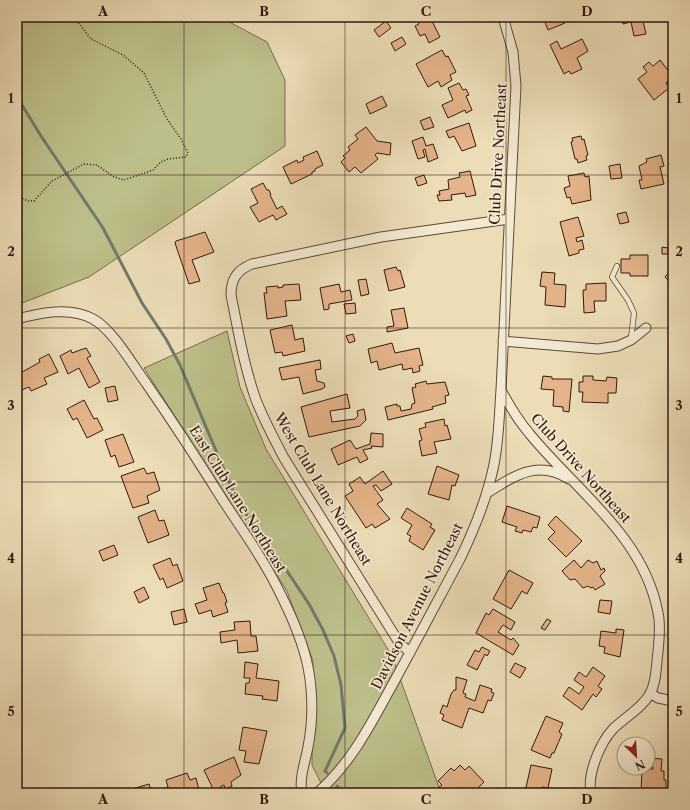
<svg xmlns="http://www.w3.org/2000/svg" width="690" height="810" viewBox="0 0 690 810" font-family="'Libre Caslon Text',serif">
  <rect width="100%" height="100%" fill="#ecddb7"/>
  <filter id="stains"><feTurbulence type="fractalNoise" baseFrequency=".005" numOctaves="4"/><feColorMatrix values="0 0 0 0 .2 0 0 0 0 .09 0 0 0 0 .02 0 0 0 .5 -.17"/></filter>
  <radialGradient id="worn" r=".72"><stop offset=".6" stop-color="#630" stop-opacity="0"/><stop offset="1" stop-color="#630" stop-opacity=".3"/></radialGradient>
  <path fill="#bdbf8a" stroke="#786c4c" d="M17,17H220L267,42L285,80V146L89,277L17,305Z
    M227,331L240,387L266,449L392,656L441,793H326L312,765L313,661L287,591L144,368Z"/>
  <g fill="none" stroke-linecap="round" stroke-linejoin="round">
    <path stroke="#707a6d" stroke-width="3" d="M17,97L41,136L103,228L142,303L166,339L180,365L235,496L258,533L285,568L309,604L323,630L334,656L341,685L345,728L325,771L327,773
      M337,786L344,793"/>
  </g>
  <path fill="#e5b48a" stroke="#32180e" d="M422,17H430L440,37L429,43L425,34L420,36L415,26L419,24L417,20Z
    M543,17H562L565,23L548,30Z
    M622,17H645V21H643L646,34L634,36L631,22L623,24Z
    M386,21L391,28L379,37L374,30Z
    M402,37L406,44L395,51L391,43Z
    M582,39L588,51L577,58L582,69L571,74L569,71L564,74L550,45L557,41L561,49Z
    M442,50L446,57L448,56L456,72L450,75L452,80L441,87L438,81L428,87L416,64Z
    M660,60L673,77L666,83L669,88L654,100L638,79L647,72L643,67L649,62L653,66Z
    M459,83L463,90L466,89L469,95L466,96L472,110L466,113L465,110L448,118L442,105L453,100L448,88Z
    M382,96L387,106L370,114L366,104Z
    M430,117L434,127L424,130L420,121Z
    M469,123L476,146L462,151L454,136L449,138L446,131Z
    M366,127L377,141L391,143L390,155L377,153L375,155L378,159L361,173L355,167L349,172L341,162L345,158L343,156L350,150L348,147L358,139L355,135Z
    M581,136L582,140L584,139L588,155L586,156L587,160L578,163L577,159H575L571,142L573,141L572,138Z
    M423,137L426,146L433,144L438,158L428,162L425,149L423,150L425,157L418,159L412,141Z
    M317,151L323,165L315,169V171L312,172V174L291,184L283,167L297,160L298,163L304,160L303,157Z
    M661,155L664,166L660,167L664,184L641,189L639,180H642L639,166L647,162L646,159Z
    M620,164L622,178L611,179L609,166Z
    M470,171L476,195L466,197L465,193L451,195L452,200L439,201L437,195H440L439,191L449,189L448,180L460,177L459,173Z
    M584,173L585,177L589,176L591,200L572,204L570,197L567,198L564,188L570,186L568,176Z
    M424,175L427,183L418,186L415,178Z
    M263,183L267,190H269L271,195H270L277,209L282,206L287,214L276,220L273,215L259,222L250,207L258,203L251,189Z
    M626,212L629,222L620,224L617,214Z
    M578,217L584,236L576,238L577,242L582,240L584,249L579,250V253L569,256L560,222Z
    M205,232L214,252L192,260L200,281L189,284L175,243L176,241Z
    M662,247L668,248V254H662Z
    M630,255H648V276H630V273H621V259H630Z
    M396,267L398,271L400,270L405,287L389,291L384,270Z
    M673,267V285L665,277Z
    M542,272L555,273L554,284L566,285L565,307L545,305L546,287L540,286Z
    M366,279L369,294L361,296L358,280Z
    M606,283V301H594L595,312L584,313L583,290H586V284Z
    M299,284L301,300L285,301L287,316L267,319L264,293H267L266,287L278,286V288L283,287V285Z
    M339,284L341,292L350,290L352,300L329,304V309L324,310L320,288Z
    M355,303L356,313L346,314L344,304Z
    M404,308L408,328L387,332V327L394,326L391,310Z
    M292,325L295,340L303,338L305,351L283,356L282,352L275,353L270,330Z
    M353,334L355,341L349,343L346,336Z
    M392,343L395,353L419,348L423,365L419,366L420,371L413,373L412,368L403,370L402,364L379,370L377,361L371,363L368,349Z
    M86,348L91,356L87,358L100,382L89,388L79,368L68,374L60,356L71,350L72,353Z
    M49,354L58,372L44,378L47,384L31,391L29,387L19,391L17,387V375L40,362L39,359Z
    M320,360L321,369L315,370L317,381L324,383L325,387L322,389L303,394L299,377L282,380L279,368Z
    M543,376L552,377V379H572L569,412L563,411V407L553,406L554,390L541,389Z
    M583,376H593V380L606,381L607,377L617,378L616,393H608V403L582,402L583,392H579V382H583Z
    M426,381L427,384L445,382L449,395L445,396L446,403L432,407L433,409L388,420L385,407L397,404V406H400L401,411L411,409L412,404L415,403L412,388L416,387L415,384Z
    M115,386L118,400L108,402L105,388Z
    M347,394L350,408L330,411L332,422L355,419L358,416L357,411L364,409L366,420L360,426L309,437L301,407Z
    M84,400L94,419L97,418L103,430L87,438L77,418L73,420L67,409Z
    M444,419L445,426L447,425L451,439L434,442L437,453L422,456L419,441L422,440L419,429L426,427L425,423Z
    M371,433L383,434V447L371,446L372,448L363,450L368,459L360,463L357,457L338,465L331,449L350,440L356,449L370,444Z
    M123,434L134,462L119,467L115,455L111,457L105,440Z
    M437,466L459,475L455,486L452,485L449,500L428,494Z
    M144,468L147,474L154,472L160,490L147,496L149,503L133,508L121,476Z
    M383,471L392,484L381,491L376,485L373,486L383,500L377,504L390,519L375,528L372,524L366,528L345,496L353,491L349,484L360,477L365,484Z
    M507,506L540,517L537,528L533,527L531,532L523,530L522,533L515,531L517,527L502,522Z
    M407,508L432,524L430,527L435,530L423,550L409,541L411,536L407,534L412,525L401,518Z
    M155,510L159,521L164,520L169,535L148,543L138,517Z
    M556,516L582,541L566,557L548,539L555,532L548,525Z
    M114,545L118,555L103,561L99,551Z
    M170,558L173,566L177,564L183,581L167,588L163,578L160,580L153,565Z
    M574,560L581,568L588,560L593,563L597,561L601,570L604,568L605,571L600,576L605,584L595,590L593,587L591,588L588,586L583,588L575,579L570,580L562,571Z
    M509,570L533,583L527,594L522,591L511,609L493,599Z
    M219,583L223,593H224L227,602L225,603L228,612L213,617L211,610L199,614L195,604L207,600L203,588Z
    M144,587L149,598L139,603L134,592Z
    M600,600L612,601L610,614L598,612Z
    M184,609L187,622L174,625L171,612Z
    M493,609L515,622L511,630L503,625L498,632L511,640L513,638L519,645L513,655L476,633L486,613L489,615Z
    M547,619L551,621L545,630L541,628Z
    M250,621L251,636H256L258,651L238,653L237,640L221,643L220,632L235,630L234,622Z
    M616,629L624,630L620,657L604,653L605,647L599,646L601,631L616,633Z
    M482,647L490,651L487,656L485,654L477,670L467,665L475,650L479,652Z
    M245,662L258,664L256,678L279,681L277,701L262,699L263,696L245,694L246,683H249L250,678H244Z
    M515,663L526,668L520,678L510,672Z
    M593,667L605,676L598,686L602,689L596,697L593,694L582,710L563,696L569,687L579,694L584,687L574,680L579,672L586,677Z
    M456,677L467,680L463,693L466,694L465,697L475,701L480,685L492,689L491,692L494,693L491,701L488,700L483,713L469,708L462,728L442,720L444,715L440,713L443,705L447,707L451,694L454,690H456Z
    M546,716L563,723L559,732L562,734L554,753H552L550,758L531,750Z
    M243,727L267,731L259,764L244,762L246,751L239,750Z
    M234,757L241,775L231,782L232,786L225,789L224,785L220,787L222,793H210L214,791L204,770Z
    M648,758L662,759L661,771H664V780H666V793H641L642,769H653V767H648Z
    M460,765L465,770L469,766L484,782L473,793H468L464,788L459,793H445L439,787L442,785L438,781L451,768L454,771Z
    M531,765L552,769L548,788L542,787L541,793L525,792Z
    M187,773L190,780L196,778L199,790L194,793H163L162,789L168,787L166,780Z
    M149,784L152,793H130L129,790Z"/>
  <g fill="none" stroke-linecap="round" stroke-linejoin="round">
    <g stroke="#604938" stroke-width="6">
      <path id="service" d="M617,266L612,277L628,300L634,313L631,339"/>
    </g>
    <g stroke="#604938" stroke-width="11">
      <path id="minor" d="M503,17L513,52L516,86L501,390C509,405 518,420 529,433C575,490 644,536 658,613C661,626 659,639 658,652C656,665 657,681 650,694C641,709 625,717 613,729C600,743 587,774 591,793
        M17,319C40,313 70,306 93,319C113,330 132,364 146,383C173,422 199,462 224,502C244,532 265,562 281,595C292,617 303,643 308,667C313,693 313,721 308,747C305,763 299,778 302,793
        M503,341L598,349L618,346L631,340L646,328
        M487,493C514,476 537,459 569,479
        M410,652L400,644L284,458C274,439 264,420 256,400C244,366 238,330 231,295C231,279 237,270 252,264L381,237L509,219
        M650,693L658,698L673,701
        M317,793C352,763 373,720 395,680C417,640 438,600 460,559C474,530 486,501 493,469C499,443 499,416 501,390"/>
    </g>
    <path stroke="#32180e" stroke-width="1.5" stroke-dasharray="1 2" stroke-linecap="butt" d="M17,196L28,201H34L52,181L84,164L97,165L114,177L124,180L153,170L161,162L168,159L186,157L188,153L181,139L167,119L144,73L123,55L91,39L74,17"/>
    <use href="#service" stroke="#f3e9d0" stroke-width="4.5"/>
    <use href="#minor" stroke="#f3e9d0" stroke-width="9"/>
  </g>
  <path fill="none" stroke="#32180e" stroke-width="1" stroke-opacity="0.55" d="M184,17V793M345,17V793M506,17V793M17,175H673M17,328H673M17,482H673M17,635H673"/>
  <g text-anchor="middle" stroke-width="3.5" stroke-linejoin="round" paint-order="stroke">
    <g font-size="14" fill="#32180e" stroke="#f3e9d0">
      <text transform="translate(498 154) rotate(-87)" y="5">Club Drive Northeast</text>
      <text transform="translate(581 468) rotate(48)" y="5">Club Drive Northeast</text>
      <text transform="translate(323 489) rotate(59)" y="5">West Club Lane Northeast</text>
      <text transform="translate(238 499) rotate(58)" y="5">East Club Lane Northeast</text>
      <text transform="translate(417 606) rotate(-63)" y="5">Davidson Avenue Northeast</text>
    </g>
  </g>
  <rect width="690" height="810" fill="none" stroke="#ecddb7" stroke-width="44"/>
  <g transform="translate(636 756) rotate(155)"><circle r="19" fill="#f3e9d0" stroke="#a69582"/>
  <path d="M0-3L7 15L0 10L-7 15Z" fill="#8f2418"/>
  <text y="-6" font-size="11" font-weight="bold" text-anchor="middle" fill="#32180e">N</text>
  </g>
  <rect x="22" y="22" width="646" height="766" fill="none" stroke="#32180e" stroke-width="1.5"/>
  <g font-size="13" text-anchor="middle" font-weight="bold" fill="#32180e">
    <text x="103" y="16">A</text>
    <text x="264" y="16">B</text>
    <text x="426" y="16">C</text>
    <text x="587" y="16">D</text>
    <text x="11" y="103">1</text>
    <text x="679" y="103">1</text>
    <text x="11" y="256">2</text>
    <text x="679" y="256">2</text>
    <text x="11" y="410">3</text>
    <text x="679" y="410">3</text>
    <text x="11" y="563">4</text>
    <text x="679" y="563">4</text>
    <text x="11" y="716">5</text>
    <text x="679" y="716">5</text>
    <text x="103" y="804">A</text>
    <text x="264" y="804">B</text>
    <text x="426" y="804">C</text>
    <text x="587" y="804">D</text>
  </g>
  <rect width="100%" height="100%" filter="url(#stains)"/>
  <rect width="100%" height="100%" fill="url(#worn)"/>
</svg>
